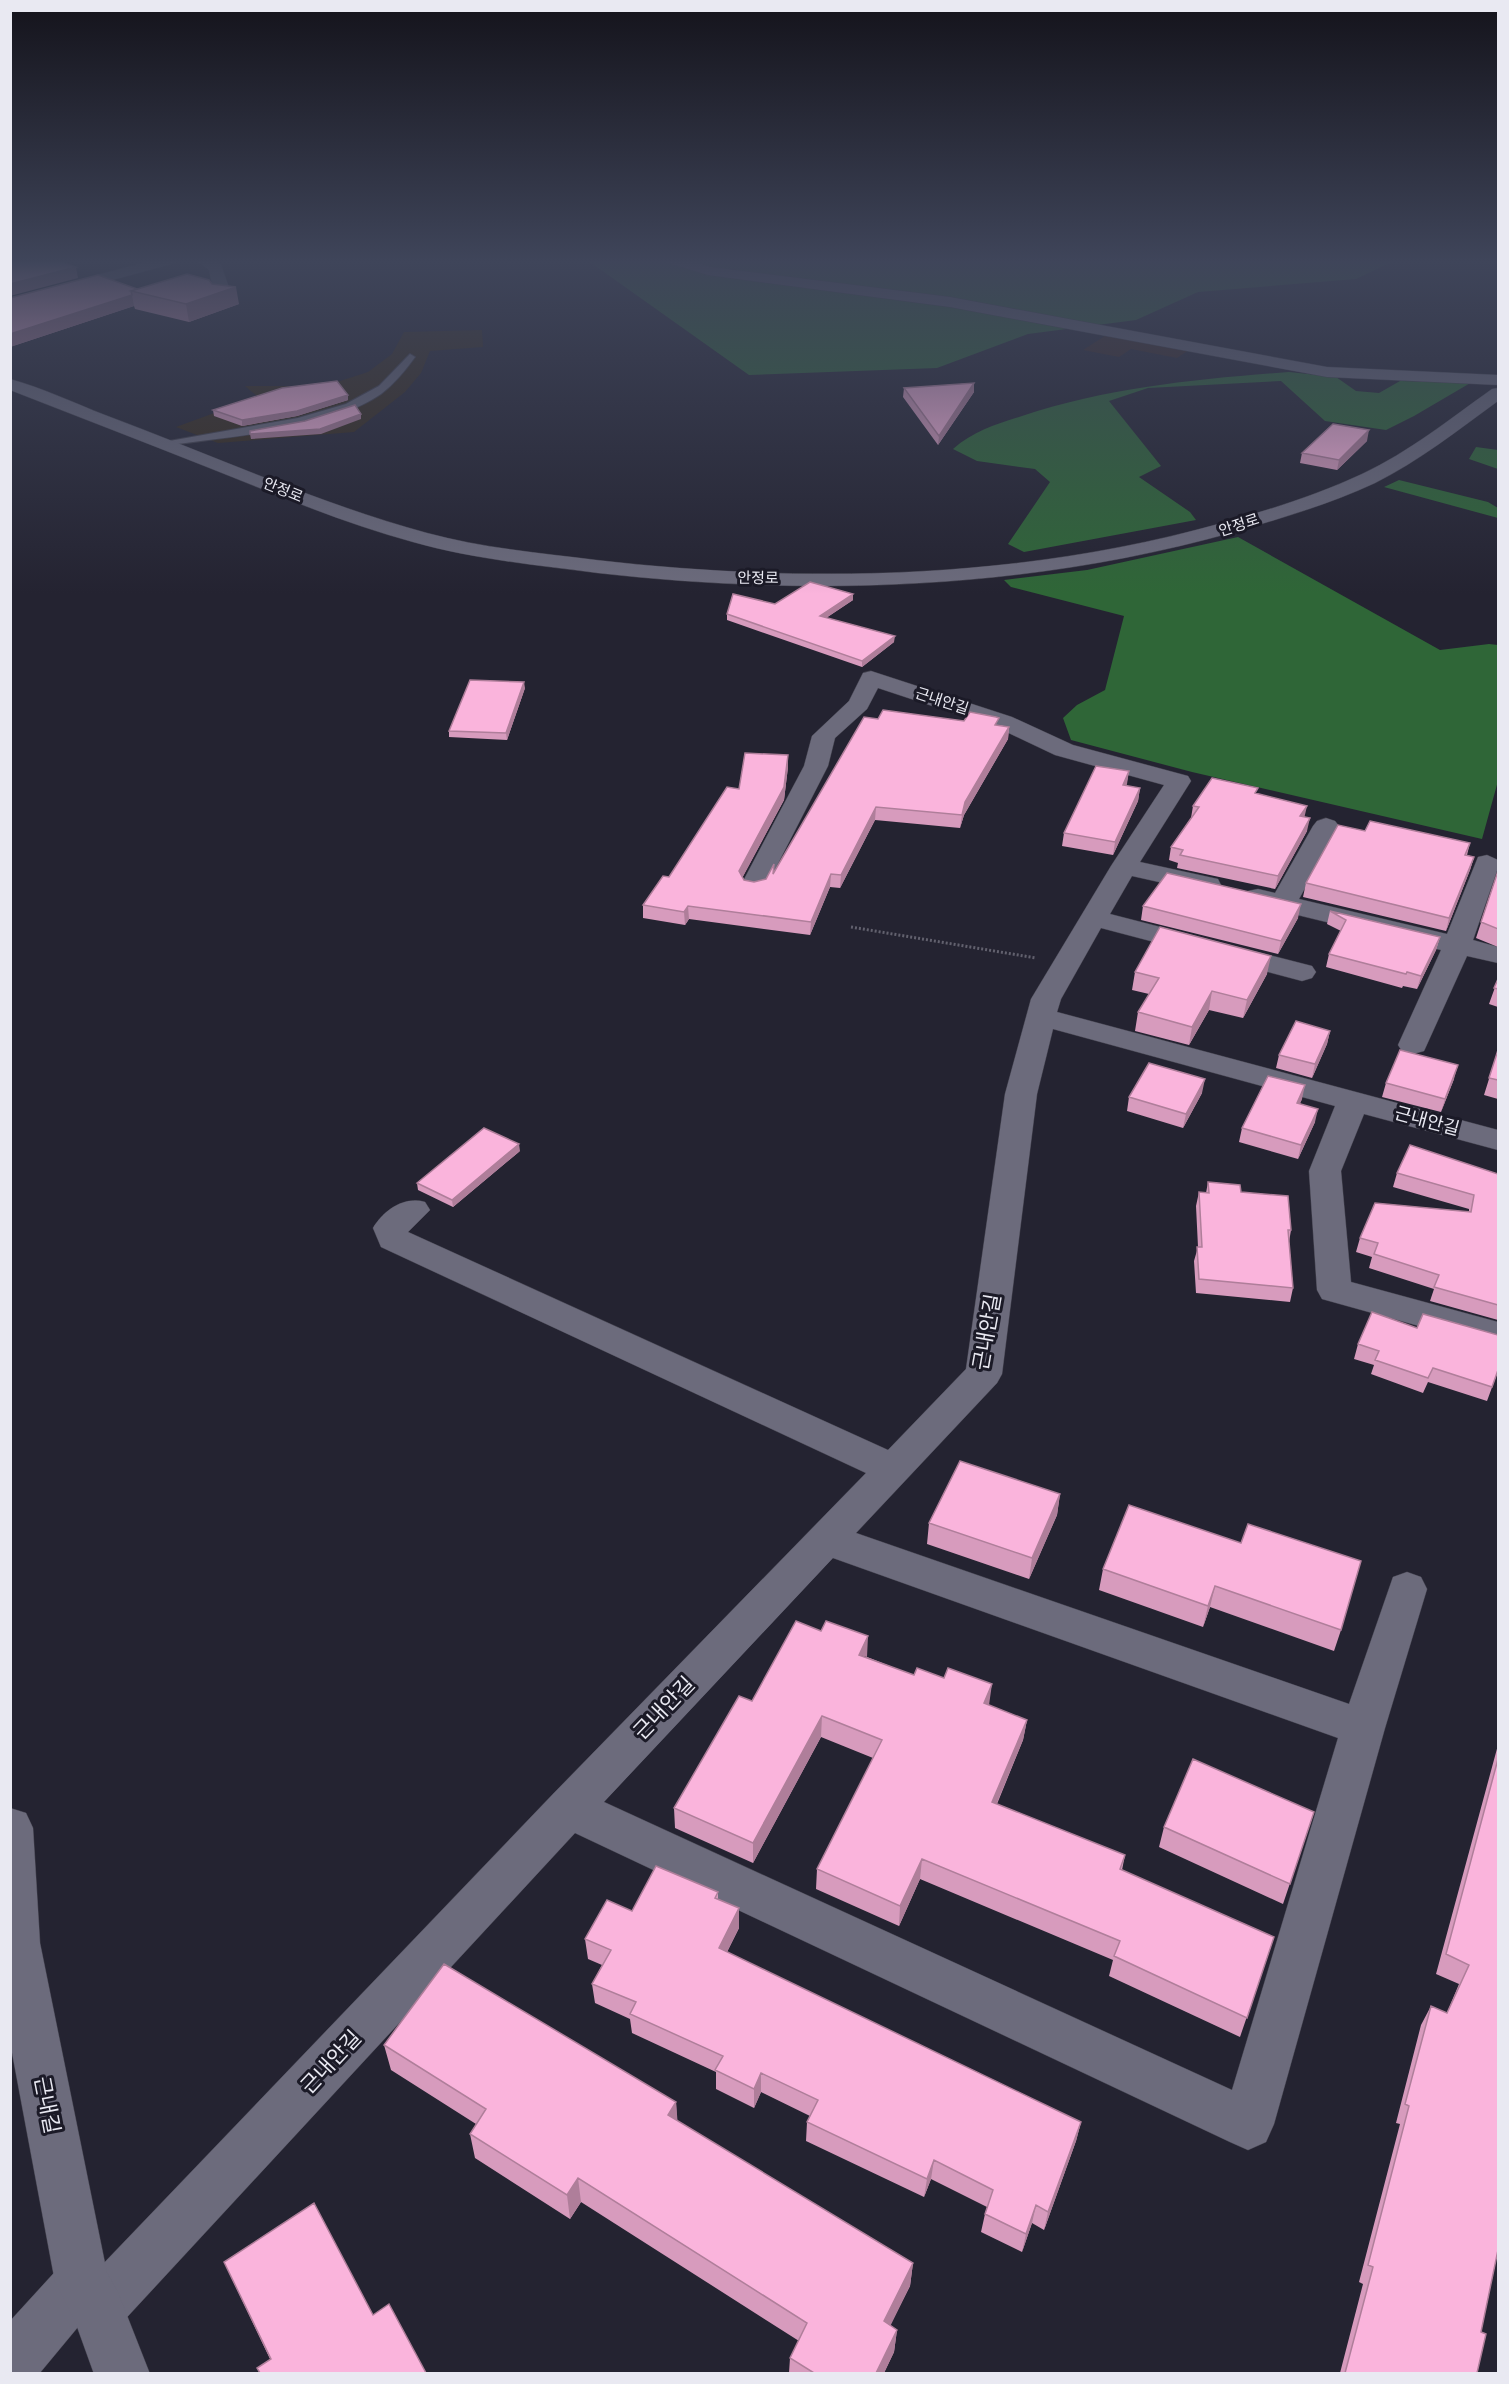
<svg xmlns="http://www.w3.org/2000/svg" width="1509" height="2384" viewBox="0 0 1509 2384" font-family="Cabin,'Noto Sans KR',sans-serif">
  <rect width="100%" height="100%" fill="#242331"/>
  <path fill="#362a1b" d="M482,330L483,347L430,351L421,373L405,392L354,432L218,443L176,427L258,397L245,386H310L337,382L368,372L392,354L404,332Z"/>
  <path fill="#3a2723" d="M1108,334L1189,350L1177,358L1131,349L1119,357L1083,350Z"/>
  <path fill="#2f6637" d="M587,260H1396L1356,279L1198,292L1136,320L1028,334L937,368L749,375Z
    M1289,372L1336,377L1356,391L1379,393L1400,381L1472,382L1414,416L1386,430L1325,421L1281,381L1148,388L1109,401L1161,466L1139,477L1190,512L1196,520L1024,552L1008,544L1050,482L1035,469L977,461L953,449C973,431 997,424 1022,416C1110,387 1198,379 1289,372Z
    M1476,447L1498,450V469L1469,459Z
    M1399,480L1488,502L1498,508V518L1384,487Z
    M1238,537L1440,650L1489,644L1498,645V781L1482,839L1192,772L1071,740L1063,718L1077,705L1105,690L1124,616L1011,587L1004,580L1087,570Z"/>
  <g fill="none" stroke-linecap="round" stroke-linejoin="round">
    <g stroke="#42414d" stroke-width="2">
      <path id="lane" d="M410,354L415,357C405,371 394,384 381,394C329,430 225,437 163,446L158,443L298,418L346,404L379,386Z"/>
    </g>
    <g stroke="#42414d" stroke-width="1">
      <path id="street" d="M196,260H213L221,265L231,293L225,299H215L209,270Z
        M667,260H688L710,267L950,297L1327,367L1498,375V385L1327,377L950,307L708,275L669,263Z
        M871,671L1012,717L1073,745L1188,776L1191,781L1140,862L1218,879L1221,885L1218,891L1208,893L1132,876L1110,914L1312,966L1316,972L1312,978L1302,981L1101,928L1061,999L1057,1012L1498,1130V1150L1364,1114L1341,1171L1351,1282L1498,1322V1348L1322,1299L1317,1290L1309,1171L1335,1106L1053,1029L1037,1094L1002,1374L997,1383L856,1533L1349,1704L1393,1577L1407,1572L1421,1577L1427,1589L1385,1728L1274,2124L1266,2142L1248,2150L1230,2142L575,1833L117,2328L98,2336L78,2327L39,2374H10V2321L63,2263L82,2255L102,2265L553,1794L866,1473L381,1247L373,1228C384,1210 404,1196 425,1202L430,1210L408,1232L888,1450L966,1369L1005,1094L1031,999L1111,866L1164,785L1055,755L996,727L878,688L867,709L835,738L828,766L767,885L764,891L754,893L744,891L741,885L804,766L812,736L849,701L863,673ZM833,1558L1338,1738L1232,2090L604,1802Z
        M1326,818L1335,821L1339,826L1299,899L1447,934L1478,857L1487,855L1498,860V868L1473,940L1498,947V963L1467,956L1424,1051L1413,1054L1402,1051L1398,1045L1441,950L1248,903L1244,897L1248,891L1258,889L1275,893L1313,826L1317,821Z"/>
    </g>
    <g stroke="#42414d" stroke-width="1">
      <path id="secondary" d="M154,260H177L175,263L10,308V298Z
        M10,379C43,388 74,403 105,415C212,455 317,503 427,533C482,548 540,553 596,560C804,584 1019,580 1222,523C1269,510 1317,495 1362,474C1409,452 1450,419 1492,389L1498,388V401C1458,430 1419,461 1375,483C1330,504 1282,518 1234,532C1028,590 811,597 598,573C536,565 473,559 413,542C343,523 275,494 207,467C142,441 76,416 10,390Z
        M10,1808L26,1813L33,1828L40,1943L107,2273L117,2290L150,2374H94L76,2324L55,2282L10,2042Z"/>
    </g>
    <path stroke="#62616e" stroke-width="3" stroke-dasharray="2 2" stroke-linecap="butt" d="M851,927L1036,958"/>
    <use href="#lane" fill="#6c6b7c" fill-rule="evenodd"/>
    <use href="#street" fill="#6c6b7c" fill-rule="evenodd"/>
    <use href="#secondary" fill="#6c6b7c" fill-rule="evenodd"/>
  </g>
  <path fill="#d79bbd" d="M212,284L239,304L189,322L135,309L134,306L10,347L137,289Z
    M974,383V392L938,445L903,397L904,388Z
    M348,395V400L297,416L242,426L214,416L213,410Z
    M1367,441L1337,470L1300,463L1302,453Z
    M853,594V600L826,618L894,642L862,667L727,620V614L775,604Z
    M525,688L507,740L449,737V731Z
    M878,719L999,725L1009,727L1008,739L964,815L960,828L875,820L840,888L830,887L810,935L689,919L685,925L643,918V905L669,877L739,789L788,755V767L784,800L742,878L744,880L754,882L766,879L774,864V872Z
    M1129,771L1126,786L1140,788L1138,801L1113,855L1062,846L1064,833Z
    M1257,794L1304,817L1307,831L1275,889L1177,868L1178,863L1169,860L1171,847L1191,818L1193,806Z
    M1365,831L1470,843L1467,855L1474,857L1470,870L1446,931L1303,897L1306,883Z
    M1498,871V947L1476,938Z
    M1143,906L1298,918L1278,954L1141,920Z
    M1330,911L1440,937L1436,950L1417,989L1403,986L1402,988L1326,967L1329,954L1341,931L1327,924Z
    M1135,972L1267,974L1243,1018L1209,1010L1189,1045L1135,1031L1138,1012L1149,994L1132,990Z
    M1498,979V1007L1489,1004Z
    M1330,1031L1327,1044L1312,1078L1276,1068L1279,1055Z
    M1498,1050V1099L1484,1095Z
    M1454,1079L1441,1112L1382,1097L1386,1083Z
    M1202,1093L1183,1128L1127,1111L1129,1097Z
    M1302,1099L1300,1103L1315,1122L1298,1159L1239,1142L1242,1128Z
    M520,1151L453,1207L418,1190L417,1183Z
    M1397,1173L1498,1174V1320L1430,1301L1434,1289L1369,1268L1372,1257L1356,1252L1360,1238L1469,1211V1209L1393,1187Z
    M1208,1182L1241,1192L1291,1230L1289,1242L1293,1288L1290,1302L1196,1293L1194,1261L1198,1247L1196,1206L1199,1192L1206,1193Z
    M1417,1328L1498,1371L1487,1401L1428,1382L1423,1393L1371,1374L1374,1365L1354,1359L1358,1344Z
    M1060,1494L1057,1515L1029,1579L927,1544L929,1523Z
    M1241,1543L1341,1630L1334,1651L1210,1607L1203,1627L1099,1590L1103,1569Z
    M867,1657L1027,1720L1023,1740L997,1804L1125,1855L1122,1870L1274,1937L1240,2037L1109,1976L1113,1960L920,1879L899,1926L816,1889L817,1869L873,1758L821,1737L753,1863L675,1828L674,1808L752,1701Z
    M1498,1745V2250L1481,2332L1477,2373H1340L1363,2284L1359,2282L1400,2124L1396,2123L1421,2025L1431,2006L1447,2013L1459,1984L1436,1974Z
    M1314,1812L1283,1904L1159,1847L1164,1827Z
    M718,1892V1899L739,1928L727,1952L1081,2122L1076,2141L1044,2230L1032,2223L1022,2252L981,2232L985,2214L987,2207L931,2179L924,2197L806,2141L807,2122L810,2116L761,2092L754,2108L716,2089V2072L632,2033L630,2019L595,2003L592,1984L602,1965L588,1959L585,1939L632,1911Z
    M384,2045L676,2102L677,2121L913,2263L910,2286L890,2325L897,2330L894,2352L884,2373H789L790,2358L799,2341L581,2202L570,2219L475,2158L470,2134L476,2124L391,2070Z
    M224,2262L373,2315L426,2373L270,2359Z"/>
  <path fill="#af7e9a" d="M76,267L78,278L10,296V284Z
    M236,287L239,304L189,322L186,304Z
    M132,295L134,306L10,347V334Z
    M974,383V392L938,445L939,436Z
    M348,395V400L297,416L242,426V420Z
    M361,414V419L321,434L251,439L250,434Z
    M1369,430L1367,441L1337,470L1339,460Z
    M853,594V600L820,622V616Z
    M895,636L894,642L862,667V661Z
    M524,682L525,688L507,740L506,733Z
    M1009,727L1008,739L964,815L960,828L962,815L965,802Z
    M788,755V767L784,800L739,884V871Z
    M1129,771L1127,784L1121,798L1123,785Z
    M1140,788L1138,801L1113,855L1115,842Z
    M1307,806L1304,819L1300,816Z
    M876,807L875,820L840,888L841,875Z
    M1310,818L1307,831L1275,889L1278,876Z
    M1474,857L1470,870L1446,931L1449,918Z
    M831,874L830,887L810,935L811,922Z
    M1301,904L1298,918L1278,954L1281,941Z
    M688,906L689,919L685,925L684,912Z
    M1440,937L1436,950L1417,989L1421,976Z
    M1271,956L1267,974L1243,1018L1247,1000Z
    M1212,991L1209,1010L1189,1045L1192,1027Z
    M1330,1031L1327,1044L1312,1078L1315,1064Z
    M1458,1065L1454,1079L1441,1112L1445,1099Z
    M1205,1079L1202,1093L1183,1128L1186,1114Z
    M1305,1085L1302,1099L1294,1117L1297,1103Z
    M1318,1109L1315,1122L1298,1159L1301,1145Z
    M519,1144L520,1151L453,1207L452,1200Z
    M1060,1494L1057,1515L1029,1579L1032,1558Z
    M1215,1586L1210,1607L1203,1627L1208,1606Z
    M868,1636L867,1657L859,1655Z
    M992,1684L989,1705L984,1703Z
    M822,1716L821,1737L753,1863V1843Z
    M1027,1720L1023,1740L989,1822L992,1802Z
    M922,1859L920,1879L899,1926L900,1906Z
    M739,1908V1928L719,1968V1948Z
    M761,2073V2092L754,2108V2089Z
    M676,2102L678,2127L668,2115Z
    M1081,2122L1076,2141L1044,2230L1048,2212Z
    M934,2160L931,2179L924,2197L927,2179Z
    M578,2178L581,2202L570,2219L567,2195Z
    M1036,2205L1032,2223L1022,2252L1026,2234Z
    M913,2263L910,2286L882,2343L884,2321Z
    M897,2330L894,2352L884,2373H876Z"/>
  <path fill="#fab4dc" stroke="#af7e9a" stroke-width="1.5" d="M10,260H57L76,267L10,284Z
    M187,274L209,280L212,284L236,287L186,304L131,291Z
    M98,275L137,289L131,291L132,295L10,334V298Z
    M337,381L348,395L297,411L242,420L213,410L282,388Z
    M974,383L939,436L904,388Z
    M355,405L361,414L320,429L250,434V431L305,421Z
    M1333,424L1369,430L1339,460L1302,453Z
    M810,582L853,594L820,616L895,636L862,661L727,614L733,594L775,604Z
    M470,680L524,682L506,733L449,731Z
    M883,710L964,721L970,712L996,717L999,718L995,725L1009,727L965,802L962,815L876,807L841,875L831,874L811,922L688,906L684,912L643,905L663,876L669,877L727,787L739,789L745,753L788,755L784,787L739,871L744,880L754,882L766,879L774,864L773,874L864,717L878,719Z
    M1096,766L1129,771L1123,785L1140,788L1115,842L1064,833Z
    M1212,778L1258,788L1255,793L1307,806L1300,816L1310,818L1278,876L1180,855L1183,850L1171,847L1199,807L1193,806Z
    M1370,821L1470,843L1465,855L1474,857L1449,918L1306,883L1338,825L1365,831Z
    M1498,871V929L1481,922Z
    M1167,873L1301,904L1281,941L1143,906Z
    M1330,911L1440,937L1421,976L1407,972L1406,974L1329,954L1346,920Z
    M1160,927L1271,956L1247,1000L1212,991L1192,1027L1138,1012L1159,978L1135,972Z
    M1498,979V989L1494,988Z
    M1296,1021L1330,1031L1315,1064L1279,1055Z
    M1400,1050L1458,1065L1445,1099L1386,1083Z
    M1498,1050V1080L1489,1078Z
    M1149,1063L1205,1079L1186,1114L1129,1097Z
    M1268,1076L1305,1085L1297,1103L1318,1109L1301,1145L1242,1128Z
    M484,1128L519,1144L452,1200L417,1183Z
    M1410,1145L1498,1174V1305L1434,1287L1439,1275L1374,1254L1378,1243L1360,1238L1375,1203L1471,1212L1474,1195L1397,1173Z
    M1208,1182L1240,1185L1241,1192L1288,1196L1291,1230H1288L1293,1288L1199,1279L1197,1247H1202L1199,1192L1209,1193Z
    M1372,1312L1417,1328L1423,1314L1498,1335V1370L1492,1387L1433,1368L1428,1378L1375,1360L1379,1351L1358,1344Z
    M960,1461L1060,1494L1032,1558L929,1523Z
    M1129,1505L1241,1543L1248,1524L1361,1561L1341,1630L1215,1586L1208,1606L1103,1569Z
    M796,1621L821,1631L826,1621L868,1636L859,1655L914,1675L917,1668L944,1678L948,1668L992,1684L984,1703L1027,1720L992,1802L1125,1855L1120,1869L1274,1937L1247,2018L1114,1956L1120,1941L922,1859L900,1906L817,1869L882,1740L822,1716L753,1843L674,1808L739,1696L752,1701Z
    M1193,1759L1314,1812L1290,1884L1164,1827Z
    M1498,1759V2250L1481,2332L1486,2334L1477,2373H1345L1373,2267L1368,2265L1409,2106L1405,2104L1431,2006L1447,2013L1469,1965L1446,1954Z
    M656,1866L718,1892L715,1898L739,1908L719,1948L1081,2122L1048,2212L1036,2205L1026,2234L985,2214L993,2190L934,2160L927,2179L807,2122L818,2100L761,2073L754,2089L715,2070L723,2056L630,2014L636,2002L592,1984L611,1950L585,1939L607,1900L632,1911Z
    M444,1964L676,2102L668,2115L913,2263L884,2321L897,2330L876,2373H814L790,2358L807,2323L578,2178L567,2195L470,2134L486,2109L384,2045Z
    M314,2203L373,2315L389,2304L426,2373H260L257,2368L271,2359L224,2262Z"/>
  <linearGradient id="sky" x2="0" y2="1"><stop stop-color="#14131b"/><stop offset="0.44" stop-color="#3f455a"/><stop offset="1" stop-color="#3f455a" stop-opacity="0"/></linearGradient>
  <rect width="1509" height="594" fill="url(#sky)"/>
  <g text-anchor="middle" stroke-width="6" stroke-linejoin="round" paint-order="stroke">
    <g font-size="15" fill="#e9e9f2" stroke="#1b1a27">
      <text transform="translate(283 490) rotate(22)" y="5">안정로</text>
      <text transform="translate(1239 525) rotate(-18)" y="5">안정로</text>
      <text transform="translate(758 578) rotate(1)" y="5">안정로</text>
      <text transform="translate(942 701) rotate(18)" y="5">근내안길</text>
    </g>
    <g font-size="18" fill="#e9e9f2" stroke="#1b1a27">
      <text transform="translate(1427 1121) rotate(15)" y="6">근내안길</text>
    </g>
    <g font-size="21" fill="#e9e9f2" stroke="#1b1a27">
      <text transform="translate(987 1332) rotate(-80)" y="7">근내안길</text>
      <text transform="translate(664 1708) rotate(-46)" y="7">근내안길</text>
      <text transform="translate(331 2062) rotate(-47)" y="7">근내안길</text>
      <text transform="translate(47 2105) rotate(79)" y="7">근내길</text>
    </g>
  </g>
  <rect width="1509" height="2384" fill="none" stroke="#e9e9f2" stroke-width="24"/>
</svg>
